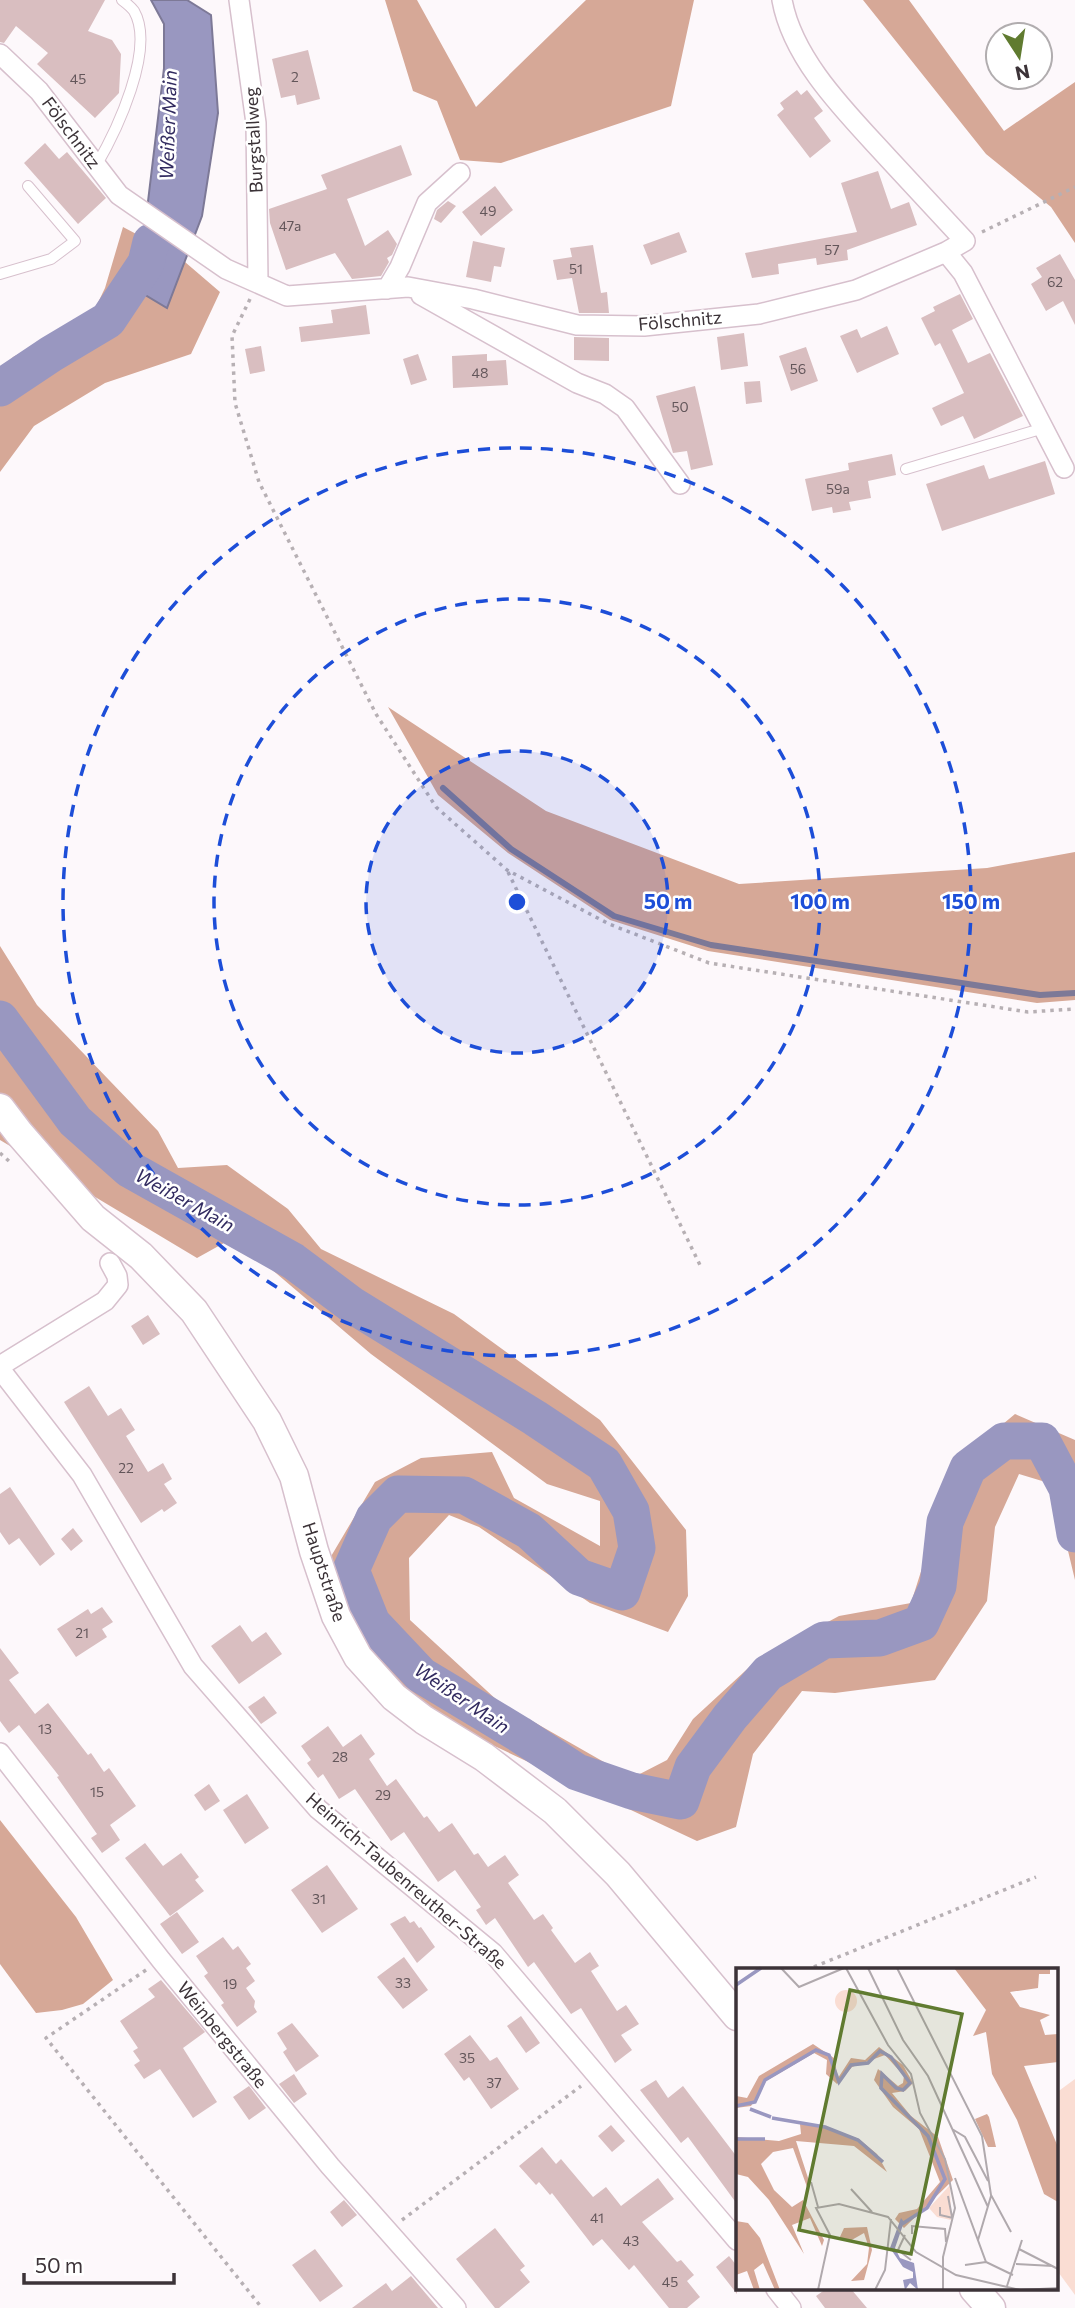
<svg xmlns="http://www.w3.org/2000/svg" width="1075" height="2308" viewBox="0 0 1075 2308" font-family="Commissioner,sans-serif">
  <rect width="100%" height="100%" fill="#fdf8fb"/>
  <path fill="#faddd3" d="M1075,2079V2295L1056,2269V2093Z"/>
  <path fill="#d6a897" d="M385,0H417L476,107L586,0H694L671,106L501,163L460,160L437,101L413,91Z
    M863,0H909L1004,131L1075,82V243L1051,207L986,154Z
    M123,227L178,256L220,292L191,354L105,383L34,426L0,472V373L13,357L92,315L105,288Z
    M388,707L546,811L739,884L987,868L1075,852V1000L1037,1003L708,951L610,920L508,853L438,795Z
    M0,946L37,1005L158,1131L178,1168L227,1165L288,1209L321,1249L454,1314L600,1420L686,1530L688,1596L668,1632L590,1603L479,1527L449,1515L409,1558L410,1620L499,1702L632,1778L667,1760L693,1719L757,1660L839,1616L911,1603L955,1464L1015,1414L1075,1440V1580L1052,1484L1019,1474L995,1527L987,1601L935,1680L835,1693L802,1691L753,1754L736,1827L697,1841L441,1721L361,1647L317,1580L375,1482L421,1458L492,1452L514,1498L600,1546V1501L547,1484L371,1354L270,1268L224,1243L197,1258L0,1140Z
    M0,1820L76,1917L113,1980L83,2004L62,2010L36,2013L0,1964Z"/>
  <path fill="#9997c0" stroke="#7d7997" stroke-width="2" d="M151,0H187L211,15L218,113L202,216L167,308L127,284L143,243L164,68V24Z"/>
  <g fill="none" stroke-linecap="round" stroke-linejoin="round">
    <path stroke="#7d7997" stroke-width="6" d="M443,788L511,849L614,916L711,945L1040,995L1075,993"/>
    <path stroke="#9997c0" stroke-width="37" d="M0,388L51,354L108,320L146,263L151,242
      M0,1019L75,1121L129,1169L293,1261L352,1305L535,1418L604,1464L631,1511L637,1548L622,1592L579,1577L529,1531L464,1495L398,1494L374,1518L351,1570L372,1623L421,1675L519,1734L577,1772L632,1791L681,1801L693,1767L730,1717L768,1673L824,1640L880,1638L921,1623L938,1586L945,1522L968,1468L1004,1441H1042L1067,1488L1075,1534"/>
  </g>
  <path fill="#d9bec0" d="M0,0H105L88,31L112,40L121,54L119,93L95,118L37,64L48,53L16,26L4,43L0,42Z
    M308,50L320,99L297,105L295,95L281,98L272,59Z
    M797,90L801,95L807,90L823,111L814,118L831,141L810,158L777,115L784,109L780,103Z
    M45,143L59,159L67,152L106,198L78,224L24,163Z
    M401,145L412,175L347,199L365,246L388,230L397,244L392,255L387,258L389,262L381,276L352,279L335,253L286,270L270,223L269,209L327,189L321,175Z
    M878,171L891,209L909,202L917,225L847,250L848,260L817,265L816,258L778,264L779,274L752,278L745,253L857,232L841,183Z
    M495,186L513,210L481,236L462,212Z
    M448,201L456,206L441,223L434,219L437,210Z
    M679,232L687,252L651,265L643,245Z
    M473,241L505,248L501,267L494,266L491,282L466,277Z
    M593,245L601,293L607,292L609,313H579L572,278L557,280L553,260L572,257L570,248Z
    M1060,254L1075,280V325L1063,301L1046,311L1031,284L1042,277L1036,268Z
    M960,294L973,319L952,330L968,363L990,353L1023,416L974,439L963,416L941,426L932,408L964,393L940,343L935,346L921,318L935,311L933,307Z
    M366,305L370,334L301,342L299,327L333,323L331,310Z
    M887,326L899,354L857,373L840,336L857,329L861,338Z
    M744,333L748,366L721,370L717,337Z
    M574,337L609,338V361L574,360Z
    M261,346L265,371L250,374L245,349Z
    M806,347L818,381L791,391L779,356Z
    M418,354L427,380L411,385L403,359Z
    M487,354V361L506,360L508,385L453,388L452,356Z
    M760,381L762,402L746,404L744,382Z
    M695,386L713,465L691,470L687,451L673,453L656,396Z
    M892,454L896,475L868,481L871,498L849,502L851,510L833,513L832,507L812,511L805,479L849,470L848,463Z
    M1045,461L1055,494L942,531L926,484L984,465L989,479Z
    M148,1315L160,1334L143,1345L131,1326Z
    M89,1386L108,1416L121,1408L135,1430L126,1436L148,1472L163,1463L172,1479L164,1484L177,1503L164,1512L162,1509L141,1523L64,1402Z
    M10,1487L55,1554L40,1566L19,1538L9,1545L0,1532V1494Z
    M73,1528L83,1541L71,1551L61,1539Z
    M102,1607L113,1622L102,1629L107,1637L76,1657L57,1629L88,1609L91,1614Z
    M240,1625L252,1642L266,1632L282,1654L239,1684L211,1646Z
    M0,1648L19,1673L9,1680L35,1714L48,1703L88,1755L91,1753L104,1772L109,1768L136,1806L110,1825L120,1840L102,1853L91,1838L97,1834L57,1777L59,1776L19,1725L9,1733L0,1721Z
    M264,1696L277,1713L261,1724L248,1707Z
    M328,1726L343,1747L361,1734L375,1754L369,1759L387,1786L396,1779L424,1818L427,1816L439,1832L452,1823L474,1855L478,1853L488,1867L505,1855L519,1875L508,1883L534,1920L543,1914L553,1928L551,1930L575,1963L590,1952L599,1966L591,1971L617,2011L626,2005L639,2024L621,2035L632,2050L615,2063L581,2008L571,2014L534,1962L528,1967L495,1918L486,1925L476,1910L481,1907L455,1870L438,1882L404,1832L391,1841L355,1789L339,1799L323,1774L318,1778L307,1763L311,1760L301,1746Z
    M209,1784L220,1801L205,1811L194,1795Z
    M247,1794L269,1828L245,1844L223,1810Z
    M145,1843L163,1866L181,1853L199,1877L195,1880L204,1891L170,1916L125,1858Z
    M327,1865L358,1909L322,1933L291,1890Z
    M177,1912L199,1942L182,1954L160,1924Z
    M405,1916L410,1923L414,1921L419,1928L421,1927L435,1947L417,1963L390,1924Z
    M223,1937L233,1950L238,1946L251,1964L246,1968L255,1981L246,1988L255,2001L254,2007L257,2012L237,2027L221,2005L224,2003L204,1976L208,1973L196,1956Z
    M404,1957L428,1990L403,2009L377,1977Z
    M161,1980L205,2032L183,2048L217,2102L193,2118L160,2069L144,2079L134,2065L140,2061L133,2051L138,2048L120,2021L155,1997L148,1989Z
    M521,2016L540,2043L526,2053L507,2026Z
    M292,2023L319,2056L296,2072L283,2052L287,2049L277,2033Z
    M470,2035L490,2061L497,2057L519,2089L491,2109L469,2077L464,2081L444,2054Z
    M294,2074L307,2094L294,2103L279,2084Z
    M656,2080L668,2098L683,2086L737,2157V2204L688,2137L681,2143L640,2090Z
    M249,2086L266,2108L249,2120L233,2097Z
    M611,2125L625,2141L612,2152L598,2136Z
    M542,2147L556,2164L561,2159L593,2197L606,2187L621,2206L658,2178L674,2199L642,2222L677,2262L681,2260L694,2275L687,2281L700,2297L687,2308H669L634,2265L629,2270L602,2239L593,2246L552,2193L550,2195L539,2182L536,2185L519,2166Z
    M344,2200L357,2215L342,2227L330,2212Z
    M495,2228L525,2266L520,2270L530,2282L499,2308H495L456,2259Z
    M315,2249L343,2286L320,2302L292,2265Z
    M729,2256L737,2266V2294L716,2267Z
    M411,2276L438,2308H352L386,2283L392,2291Z
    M826,2289H851L867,2308H825L816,2296Z"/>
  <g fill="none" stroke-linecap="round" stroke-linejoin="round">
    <g stroke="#d7c0cd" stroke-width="12">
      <path id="lane" d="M96,166C116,132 156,49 134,11C131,7 126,3 122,0
        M0,274L51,259L75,241L28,186
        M906,469L1044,428"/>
    </g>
    <g stroke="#d7c0cd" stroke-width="22">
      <path id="street" d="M239,0L256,123L258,282
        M0,54L39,91L119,195L226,269L287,296L408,287L473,299L577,325L644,326L759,314L856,290L946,252L965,241C939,213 914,186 888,158C848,114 793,61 782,0
        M946,252L963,273L1064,468
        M387,289L400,267L427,203L460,173
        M421,295L577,383L605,394L625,408L680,484
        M0,1366L105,1301L118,1285L117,1276L110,1263
        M0,1369L82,1475L193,1666L318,1809L493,1953L737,2240
        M0,1753L161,1960L330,2166L456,2308
        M776,2289L791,2308"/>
    </g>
    <g stroke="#d7c0cd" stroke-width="31">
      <path id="secondary" d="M0,1108L19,1133L93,1218L141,1256L194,1311L267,1421L294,1476L314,1551L336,1616L358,1657L394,1697L424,1720L484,1757L555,1811L618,1874L737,2016
        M974,2289L991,2308"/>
    </g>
    <path stroke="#b7b0b4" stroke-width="3.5" stroke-dasharray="3.5 5" stroke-linecap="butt" d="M982,232L1075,187
      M250,299L232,336L235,403L259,482L376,714L436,807L507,870L609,924L709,963L1028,1012L1075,1009
      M508,872L700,1265
      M0,1153L11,1163
      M146,1970L46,2038L262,2308
      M806,1970L1036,1877
      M402,2220L581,2086"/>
    <use href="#lane" stroke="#fff" stroke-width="10"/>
    <use href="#street" stroke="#fff" stroke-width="19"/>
    <use href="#secondary" stroke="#fff" stroke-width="28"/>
  </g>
  <circle cx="517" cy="902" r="151" fill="#1d4ed8" fill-opacity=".12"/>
  <g fill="none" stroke="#1d4ed8" stroke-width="3.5" stroke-dasharray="12 9">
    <circle cx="517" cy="902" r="151"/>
    <circle cx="517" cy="902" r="303"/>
    <circle cx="517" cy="902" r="454"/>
  </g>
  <g text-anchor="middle" stroke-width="5" stroke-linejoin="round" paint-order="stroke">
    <g font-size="14" fill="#63565a">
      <text x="295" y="82">2</text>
      <text x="78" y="84">45</text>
      <text x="488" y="216">49</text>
      <text x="290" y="231">47a</text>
      <text x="832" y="255">57</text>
      <text x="576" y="274">51</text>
      <text x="1055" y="287">62</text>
      <text x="798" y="374">56</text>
      <text x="480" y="378">48</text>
      <text x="680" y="412">50</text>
      <text x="838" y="494">59a</text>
      <text x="126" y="1473">22</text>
      <text x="82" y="1638">21</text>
      <text x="45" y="1734">13</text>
      <text x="340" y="1762">28</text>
      <text x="97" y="1797">15</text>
      <text x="383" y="1800">29</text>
      <text x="319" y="1904">31</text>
      <text x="403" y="1988">33</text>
      <text x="230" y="1989">19</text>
      <text x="467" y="2063">35</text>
      <text x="494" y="2088">37</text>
      <text x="597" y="2223">41</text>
      <text x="631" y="2246">43</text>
      <text x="670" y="2287">45</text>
    </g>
    <g font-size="18" fill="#3c3338" stroke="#fff">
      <text transform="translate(71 133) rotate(53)" y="6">Fölschnitz</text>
      <text transform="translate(254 140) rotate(-93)" y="6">Burgstallweg</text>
      <text transform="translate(680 321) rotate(-5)" y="6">Fölschnitz</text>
      <text transform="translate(324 1572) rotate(72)" y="6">Hauptstraße</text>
      <text transform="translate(406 1881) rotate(41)" y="6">Heinrich-Taubenreuther-Straße</text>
      <text transform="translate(222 2035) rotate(51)" y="6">Weinbergstraße</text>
    </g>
    <g font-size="19" font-style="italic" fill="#322b60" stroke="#fff">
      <text transform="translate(168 125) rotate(-88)" y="7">Weißer Main</text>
      <text transform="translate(185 1200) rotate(29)" y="7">Weißer Main</text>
      <text transform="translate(462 1698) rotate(34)" y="7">Weißer Main</text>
    </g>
  </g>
  <g transform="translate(736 1968)">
    <rect width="322" height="322" fill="#fdf8fb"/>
    <path d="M99 33a11 11 0 1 1 22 0a11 11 0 1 1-22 0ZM214,217L215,252L201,249L193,240Z" fill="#faddd3"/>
    <path d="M218,0H314V6H303L302,20L274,24L284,39L314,47L304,52L309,67L322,66V94L288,98L322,179V234L308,226L281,152L256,106L250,64L237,68L250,42ZM77,76L98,90L102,110L115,90L129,92L143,79L167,97L177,115L169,123L156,125L175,148L202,169L217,212L168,260L159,251L163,245L181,241L204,214L183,161L157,139L138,112L142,101L162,118L167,115L168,108L149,87L116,99L101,116L90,106L91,92L78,85L30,113L15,138L0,140V128L11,130L23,108ZM251,146L253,149L260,179H252L239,151ZM64,156L90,159L123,171L141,186L151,204L118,178L60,173L74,216L71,219L57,180L37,184L25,196L38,222L56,239L67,232L88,272L86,278L74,250L56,257L68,286L33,232L12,209L0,206V169L43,173L65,166ZM0,253L12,255L24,270L44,322H39L27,295L18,302L24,322H18L11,303L0,307ZM131,259L136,282L128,312L115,313L131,296L133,280L128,265L114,273L103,271L108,260Z" fill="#d6a897"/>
    <path d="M165,250L168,254L159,280L164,290L178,295L182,322L174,315L169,322L167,312L177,310V304L167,299L154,280Z" fill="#9997c0"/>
    <path fill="none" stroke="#9997c0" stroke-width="3.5" d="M0,17L25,0M0,138L19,134L29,112L80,82L93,87L103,114L115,97L132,95L144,83L155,89L174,115L167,122L160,120L146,106L145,120L192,168L209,211L191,240L166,256M14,141L35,149M36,150L89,159L122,172L147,194M0,171H29"/>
    <path fill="none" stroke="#b0a9ad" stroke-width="2" d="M45,0L63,19L108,0M110,0L152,77L175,106L184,145L209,191L219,240L207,289V322M132,0L167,72L192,108L252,239M161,0L246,168L255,227L275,264M216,161L229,169L252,213M219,210L250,294L277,307M75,214L82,239M115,221L136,244M212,228L216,249M204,239V247L217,250M176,266V258L209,261L210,274M169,267L162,282L175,292M242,272L255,228M283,281L322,301M280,296L317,298M229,297L250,294M271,318L286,272M82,322L94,267L80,240L103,236L152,249L180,284L220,307L284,322M139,322L149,302L155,251M285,322L322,320"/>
    <path fill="#607b30" fill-opacity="0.15" stroke="#607b30" stroke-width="3.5" d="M114,22L226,46L175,286L63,262Z"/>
    <rect width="322" height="322" fill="none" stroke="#3c3338" stroke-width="3.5"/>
  </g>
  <circle cx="517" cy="902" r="10" fill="#1d4ed8" stroke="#fff" stroke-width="3.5"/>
  <g font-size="21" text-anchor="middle" font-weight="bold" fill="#1d4ed8" stroke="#fff" stroke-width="5" stroke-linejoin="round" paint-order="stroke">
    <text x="668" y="909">50 m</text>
    <text x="820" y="909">100 m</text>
    <text x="971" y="909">150 m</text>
  </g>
  <g transform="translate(1019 56) rotate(168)"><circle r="33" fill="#ffffff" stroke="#b1adaf" stroke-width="2"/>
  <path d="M0-5L12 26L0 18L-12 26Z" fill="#607b30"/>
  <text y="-10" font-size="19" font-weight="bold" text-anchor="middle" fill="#3c3338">N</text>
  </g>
  <path d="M24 2273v10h150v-10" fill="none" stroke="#3c3338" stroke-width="3.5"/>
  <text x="35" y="2273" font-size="21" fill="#3c3338" stroke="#ffffff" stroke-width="5" paint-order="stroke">50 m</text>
</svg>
